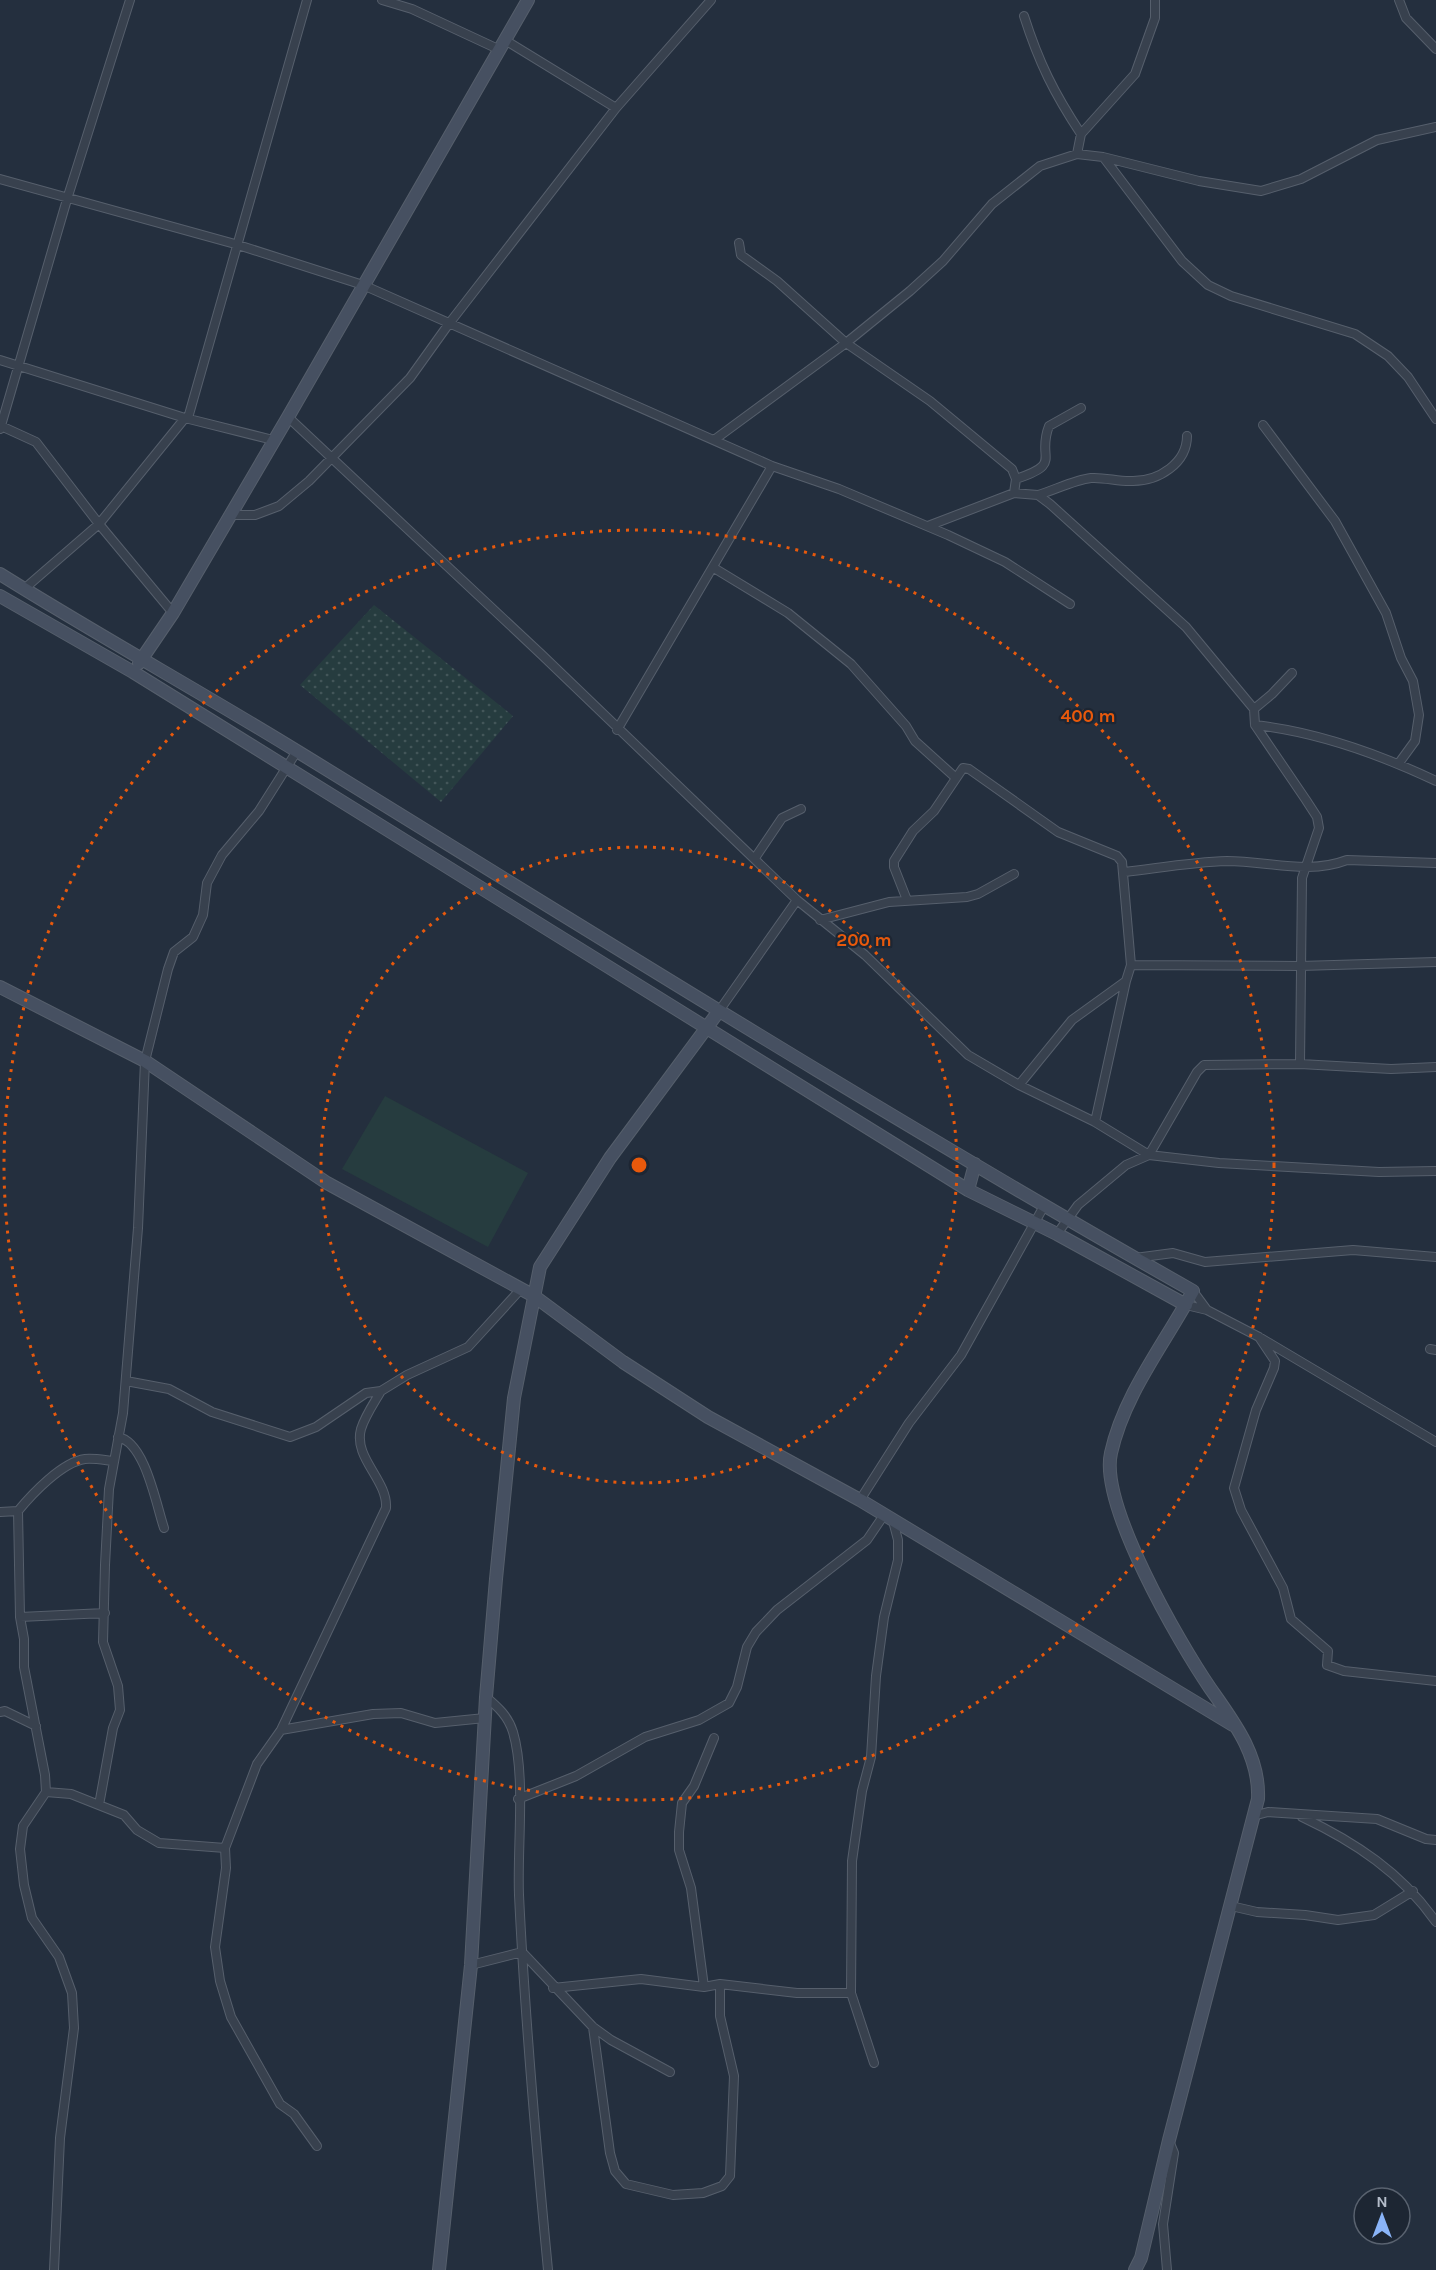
<svg xmlns="http://www.w3.org/2000/svg" width="1436" height="2270" viewBox="0 0 1436 2270" font-family="Karla,sans-serif">
  <defs>
    <pattern id="grass-dots" width="8" height="8" patternUnits="userSpaceOnUse" patternTransform="scale(1.5)"><rect width="8" height="8" fill="#263c3f"/><path d="M2 2h.1M6 6h.1" fill="none" stroke="#435659" stroke-width="1.8" stroke-linecap="round"/></pattern>
  </defs>
  <rect width="100%" height="100%" fill="#242f3e"/>
  <path fill="url(#grass-dots)" d="M374,605L513,716L441,802L300,685Z"/>
  <path fill="#263c3f" d="M385,1096L528,1173L488,1247L342,1169Z"/>
  <g fill="none" stroke-linecap="round" stroke-linejoin="round">
    <g stroke="#565f6c" stroke-width="10">
      <path id="street" d="M382,0L412,9L498,49
        M1399,0L1406,18L1436,49
        M1024,16C1039,63 1054,93 1081,134L1077,154
        M505,40L616,108
        M1081,134L1135,74L1155,18V0
        M1104,158L1182,261L1208,285L1231,296L1355,334L1388,356L1408,377L1436,419
        M0,179L235,244L363,285L772,466L839,489L948,535L1005,562L1070,604
        M739,243L741,255L777,281L846,343L930,401L1012,469L1016,479L1014,493L928,526
        M0,360L185,418L273,440
        M288,417L542,655L797,900L865,955L968,1055L1019,1085L1072,1020L1126,981L1131,965L1300,966L1436,962
        M188,418L307,0
        M1263,425L1335,521L1386,613L1401,658L1413,681L1419,715L1415,741L1399,763
        M1,426L36,442L99,524L173,613
        M0,429L68,196L130,0
        M714,440L846,343L910,291L943,261L992,204L1040,166L1077,154L1103,157L1199,181L1261,191L1301,179L1377,140L1436,127
        M1016,479C1064,463 1036,459 1049,426L1081,408
        M1014,493L1038,495L1050,504L1186,627L1254,709
        M1038,495C1055,490 1074,480 1091,478C1105,477 1119,482 1133,481C1159,481 1187,463 1187,436
        M229,515H255L279,506L309,481L410,378L448,325L616,108L711,0
        M714,568L788,613L851,664L906,726L915,741L956,778
        M24,589L99,524L185,418
        M1292,673L1272,694L1254,709L1255,725C1319,732 1379,754 1436,781
        M617,730L772,466
        M755,858L782,818L801,809
        M1125,872C1159,868 1193,862 1227,861C1268,861 1308,875 1347,860L1436,863
        M907,900L894,867V861L913,831L934,811L963,768L969,769L1058,832L1117,856L1122,862L1131,965
        M820,920L889,902L967,897L978,894L1014,874
        M719,1011L797,900
        M1300,1064L1391,1069L1436,1067
        M1019,1085L1095,1122L1149,1155L1197,1072L1204,1065L1300,1064L1302,878L1319,828L1317,817L1306,800L1255,725
        M1095,1122L1126,981
        M1057,1234L1078,1205L1126,1165L1149,1155L1219,1163L1379,1172L1436,1171
        M1135,1258L1173,1253L1205,1262L1353,1250L1436,1257
        M1193,1291L1207,1310
        M1186,1305L1207,1310L1259,1337L1436,1442
        M1259,1337L1275,1361L1274,1368L1256,1410L1234,1488L1241,1510L1283,1588L1291,1619L1328,1651L1327,1665L1344,1671L1436,1681
        M1430,1349L1436,1350
        M126,1381L169,1389L212,1412L290,1437L316,1427L366,1393L381,1391L407,1375L468,1347L520,1290
        M118,1437C145,1442 156,1504 164,1528
        M860,1500L909,1423L961,1355L1044,1206
        M18,1511L20,1617
        M0,1512L18,1511C32,1494 62,1462 85,1459C93,1458 104,1460 113,1461
        M486,1697C498,1707 508,1716 513,1732C526,1776 517,1847 519,1895C525,2020 536,2145 548,2270
        M0,1712L5,1711L36,1726
        M281,1730L386,1508C388,1480 353,1458 361,1429C365,1416 374,1403 381,1391
        M46,1792L71,1794L124,1815L137,1830L159,1843L225,1848L226,1868L215,1947L220,1981L231,2017L280,2104L294,2114L317,2146
        M518,1799L576,1776L645,1737L699,1720L729,1703L737,1687L747,1647L756,1632L777,1610L867,1540L884,1515
        M99,1805L113,1728L120,1710L118,1686L103,1642L105,1565L109,1489L123,1413L138,1228L145,1061L168,969L174,952L193,937L203,915L207,883L222,855L259,811L297,751
        M1253,1816L1268,1812L1377,1819L1426,1839L1436,1840
        M1302,1817C1355,1842 1402,1873 1436,1922
        M225,1848L257,1764L281,1730L373,1714L401,1713L435,1723L485,1718
        M1231,1906L1257,1912L1305,1915L1338,1920L1374,1915L1413,1891
        M471,1965L522,1952L593,2027L611,2040L670,2072
        M720,1984L797,1993H851
        M704,1987L691,1888L679,1850V1832L682,1803L694,1786L714,1738
        M553,1988L641,1979L704,1987L720,1984V2016L734,2076L730,2176L722,2186L703,2193L673,2195L626,2184L615,2171L610,2153L593,2027
        M874,2063L851,1993L852,1861L862,1791L871,1757L876,1676L884,1617L898,1560V1540L893,1521
        M54,2270L60,2138L74,2028L72,1993L59,1957L32,1918L24,1885L20,1849L23,1826L46,1792L45,1775L24,1667V1639L20,1617L105,1613
        M1167,2270L1163,2224L1174,2153L1169,2141"/>
    </g>
    <g stroke="#565f6c" stroke-width="14">
      <path id="secondary" d="M0,574C99,636 201,692 300,753C596,935 891,1120 1193,1291C1165,1343 1124,1394 1111,1453C1099,1505 1180,1644 1210,1688C1234,1722 1260,1756 1258,1799L1169,2140L1141,2258L1135,2270
        M0,596L133,672L968,1190L1057,1234L1186,1305
        M139,663L173,613L288,417L528,0
        M0,987L145,1061L327,1183L534,1296L623,1362L708,1417L860,1500L1233,1725
        M968,1190L975,1164
        M439,2270L471,1965L486,1697L496,1579L514,1398L540,1267L610,1158L719,1011"/>
    </g>
    <use href="#street" stroke="#38414e" stroke-width="8"/>
    <use href="#secondary" stroke="#465061" stroke-width="12"/>
  </g>
  <g fill="none" stroke="#e8590c" stroke-width="3" stroke-dasharray="3 6">
    <circle cx="639" cy="1165" r="318"/>
    <circle cx="639" cy="1165" r="635"/>
  </g>
  <circle cx="639" cy="1165" r="9" fill="#e8590c" stroke="#1d2633" stroke-width="3"/>
  <g font-size="18" text-anchor="middle" font-weight="bold" fill="#e8590c" stroke="#1d2633" stroke-width="4.5" stroke-linejoin="round" paint-order="stroke">
    <text x="1088" y="722">400 m</text>
    <text x="864" y="946">200 m</text>
  </g>
  <g transform="translate(1382 2216)"><circle r="28" fill="#1d2633" stroke="#59626f" stroke-width="1.5"/>
  <path d="M0-4.5L10 22L0 15L-10 22Z" fill="#8ab4f8"/>
  <text y="-9" font-size="16" font-weight="bold" text-anchor="middle" fill="#b4bcc9">N</text>
  </g>
</svg>
